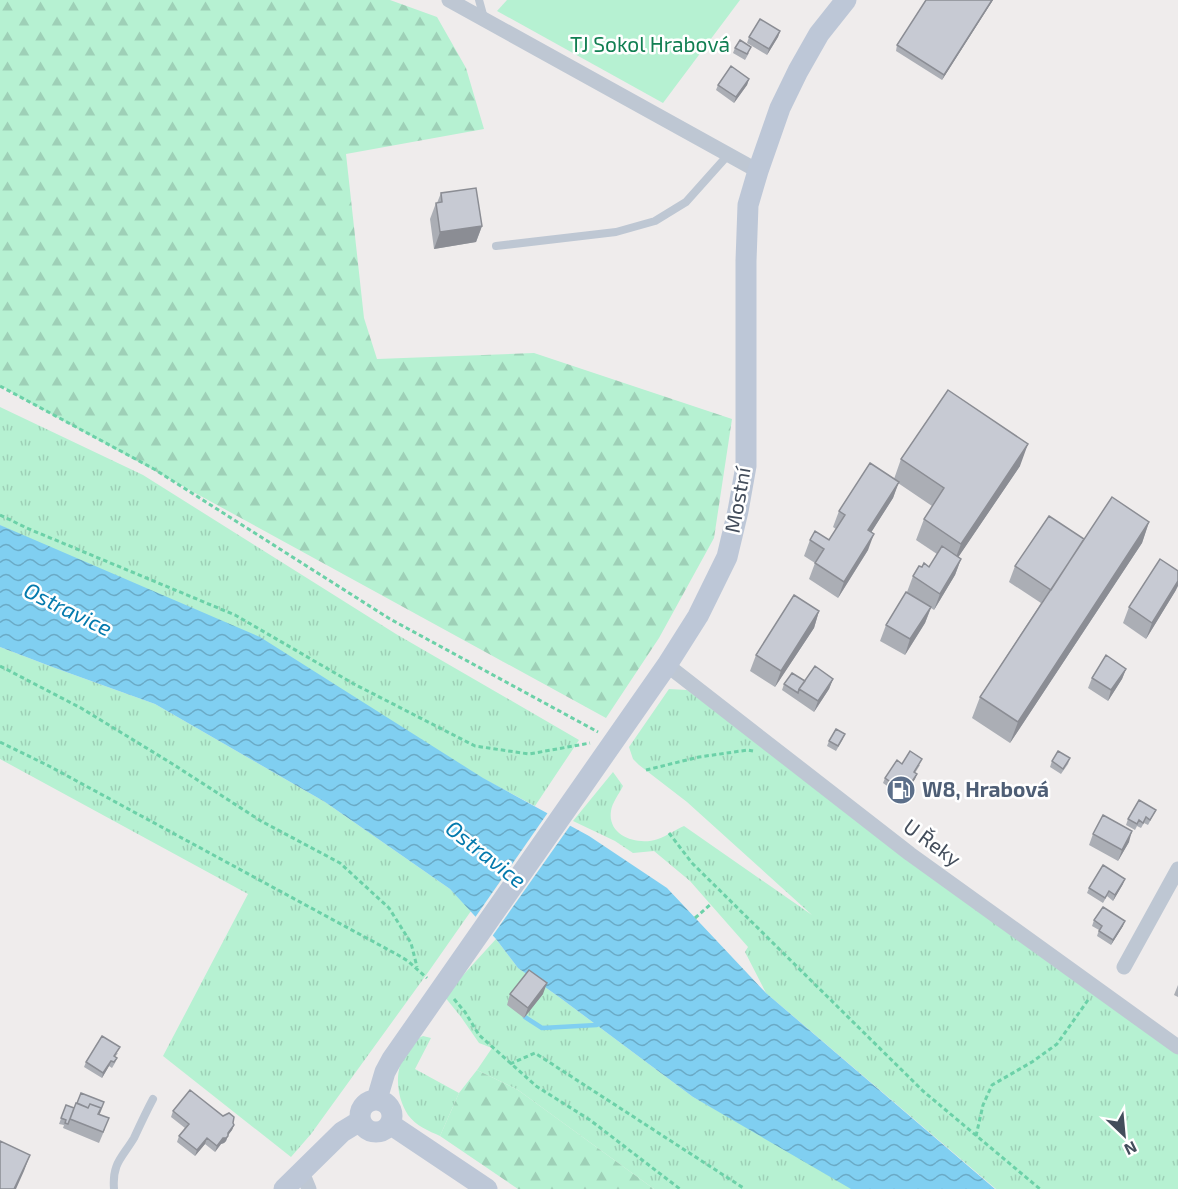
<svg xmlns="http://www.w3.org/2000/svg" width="1178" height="1189" viewBox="0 0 1178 1189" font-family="'Exo 2',sans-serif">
  <defs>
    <pattern id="grass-tufts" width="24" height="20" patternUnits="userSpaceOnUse" patternTransform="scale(1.5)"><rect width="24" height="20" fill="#b6f1d2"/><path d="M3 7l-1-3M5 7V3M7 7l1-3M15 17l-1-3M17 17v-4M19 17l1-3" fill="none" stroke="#9ed0b7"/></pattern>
    <pattern id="forest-firs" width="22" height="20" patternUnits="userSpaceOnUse" patternTransform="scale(1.5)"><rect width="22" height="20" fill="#b6f1d2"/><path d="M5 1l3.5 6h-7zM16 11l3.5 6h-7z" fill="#9ed0b7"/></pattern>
    <pattern id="water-waves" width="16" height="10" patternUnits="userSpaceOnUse" patternTransform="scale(1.5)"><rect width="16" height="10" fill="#80cff1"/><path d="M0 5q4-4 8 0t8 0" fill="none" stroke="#6aaac6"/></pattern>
  </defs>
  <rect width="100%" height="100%" fill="#efecec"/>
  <path fill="url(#grass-tufts)" d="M0,407L143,475L396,634L579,740L535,806L0,525Z
    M0,647L55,668L155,704L325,802L450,889L471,911L429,971L311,1134L291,1157L163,1056L248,894L0,759Z
    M669,689L687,690L1178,1048V1189H996L766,993L745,952L748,947L690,881L654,851L633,853L615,841L573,821L613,772L623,786C619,794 612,803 611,811C607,837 639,846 658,839C667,836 675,830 684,826L812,915L687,802L639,765L633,759L629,747Z
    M496,939L518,968L559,997L693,1097L857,1189H654L518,1090L477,1070L492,1048L479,1043L461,1017L444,996Z
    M423,1036L431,1038L415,1069L459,1093L440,1136C429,1131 416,1126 408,1115C396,1096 394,1071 406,1052C412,1043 413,1040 423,1036Z"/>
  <path fill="url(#forest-firs)" d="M0,0H390L437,17L466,68L484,129L346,154L364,318L377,359L534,353L732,419L714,538L659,638L606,718L18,396L0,385Z
    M477,1070L518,1090L654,1189H518L440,1136L459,1093Z"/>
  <path fill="#b6f1d2" d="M507,0H740L663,103L497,11Z"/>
  <path fill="url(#water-waves)" d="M0,525L260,637L483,778L589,836L667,888L766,993L995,1189H851L693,1097L559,997L518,968L496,939L450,889L325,802L155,704L55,668L0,647Z"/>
  <path fill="#efecec" d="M549,811L572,823L491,938L474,919Z"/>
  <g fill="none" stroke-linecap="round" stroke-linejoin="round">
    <path stroke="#80cff1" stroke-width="4.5" d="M525,1017L542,1028L597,1025"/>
    <path stroke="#6cd1a8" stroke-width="3" stroke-dasharray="4.5 3" stroke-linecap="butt" d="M0,386L154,469L390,619L598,732
      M0,515L29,529L235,615L354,684L475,746L529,754L590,743
      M0,666L81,708L171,763L261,821L340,863L389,908L411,943L417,967
      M0,742L49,766L398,955L408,961L427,978
      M646,770L699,757L748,750L753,751
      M669,833L692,863L923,1091L1040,1189
      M695,918L711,904
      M454,999L465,1012L479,1035L536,1086L590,1120L680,1189
      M510,1064L535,1053L745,1189
      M976,1136L983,1105L992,1085L1032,1062L1057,1044L1088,1000"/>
    <path stroke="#bec7d3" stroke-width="8" d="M479,0L484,18
      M496,246L616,232L655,221L686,202L728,155
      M114,1189C112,1163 122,1158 134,1138C140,1125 146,1112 153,1099"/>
    <path stroke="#bec7d3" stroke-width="15" d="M449,0L758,171
      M667,665L910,854L1178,1047
      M1124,967L1178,869
      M302,1172L309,1189"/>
    <path stroke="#bdc7d7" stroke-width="21" d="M377,1099L385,1072L392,1059L667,665L698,616L727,557L738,511L746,466V261L748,205L758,171L780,108L798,71L819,34L846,0
      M360 1116a16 16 0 1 1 32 0a16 16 0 1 1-32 0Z
      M390,1124L487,1189
      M284,1189L342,1132L360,1121"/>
  </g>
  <path fill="#abaeb5" d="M926,0H993L942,80L896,51L897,45Z
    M780,31L778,37L767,55L747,43L749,37Z
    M735,48L749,53L745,60L733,53Z
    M749,79L747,85L734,103L716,90L718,85Z
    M441,193L482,226L476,242L434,249L430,219L436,203H437Z
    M901,459L1020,466L958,557L961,559L955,575L934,610L931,608L925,623L905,655L880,641L886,625L907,592L913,576L929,567L937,554L916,540L924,519L932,506L898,483L893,498L871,532L868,550L838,598L809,579L815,563L804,556L810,540H829L836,529L833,527L839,511L894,479Z
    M1149,522L1142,543L1010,743L972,718L980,697L1041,603L1009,582L1015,566L1084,539Z
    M1176,590L1146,639L1123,623L1129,607Z
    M819,611L814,628L775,687L750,671L756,655Z
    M1126,669L1122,679L1108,701L1088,688L1092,678Z
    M833,679L829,689L814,712L782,690L784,684L805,681Z
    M843,739L836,751L827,746L829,741Z
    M1070,758L1068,764L1061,774L1050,767L1052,761Z
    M902,764L920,765L915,773L917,774L915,779L903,797L883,783L885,778Z
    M1156,810L1148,825L1144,823L1141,828L1137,826L1135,830L1126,825L1128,819Z
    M1093,834L1129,842L1118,861L1089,845Z
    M1123,884L1113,901L1107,896L1103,903L1087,893L1089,888Z
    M1094,920L1123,926L1111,945L1097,936L1099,930L1092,926Z
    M1178,985V997L1174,995Z
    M510,994H543L524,1018L507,1005Z
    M118,1053L115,1057L117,1058L115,1063L112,1068L109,1066L102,1078L84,1067L86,1062Z
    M66,1105L74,1108L99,1114L105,1129L99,1143L63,1128L64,1125L59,1124Z
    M173,1111L223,1116L234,1125L232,1130L228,1135L226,1141L224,1143L221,1144L215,1152L205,1144L195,1156L177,1142L179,1136L185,1128L171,1117Z"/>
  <path fill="#8b8d94" d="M992,0H993L942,80L944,75Z
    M780,31L778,37L767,55L769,49Z
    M749,79L747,85L734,103L736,97Z
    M482,226L476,242L434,249L440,232Z
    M1028,444L1020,466L953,565L961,544Z
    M899,482L893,498L862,547L868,530Z
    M1149,522L1142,543L1010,743L1018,722Z
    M874,534L868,550L838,598L844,582Z
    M961,559L955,575L934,610L940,594Z
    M1178,581V586L1176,590L1146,639L1152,623Z
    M931,607L925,623L905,655L910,639Z
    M819,611L814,628L775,687L781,671Z
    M1126,669L1122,679L1108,701L1111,690Z
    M833,679L829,689L814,712L818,701Z
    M917,774L915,779L903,797L905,792Z
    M1132,831L1129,842L1118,861L1122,850Z
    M1125,879L1123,884L1113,901L1115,895Z
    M1125,921L1123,926L1111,945L1113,940Z
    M547,983L543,994L524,1018L528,1008Z
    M111,1061L109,1066L102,1078L103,1073Z
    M234,1125L232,1130L226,1138L228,1136L226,1141L224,1143L221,1144L215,1152L217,1146Z
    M207,1138L205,1144L195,1156L197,1150Z
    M30,1155L24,1171L16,1189H14Z"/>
  <path fill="#c7cad3" stroke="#8b8d94" stroke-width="1.5" d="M926,0H992L944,75L897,45Z
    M760,19L780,31L769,49L749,37Z
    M740,40L751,47L747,54L735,48Z
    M731,66L749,79L736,97L718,85Z
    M476,188L482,226L440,232L436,203L442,202L441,193Z
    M948,390L1028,444L961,544L924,519L944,488L901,459Z
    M870,463L899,482L868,530L874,534L844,582L815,563L824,549L810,540L815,531L829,540L845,515L839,511Z
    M1112,497L1149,522L1018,722L980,697Z
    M1049,516L1084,539L1051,590L1015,566Z
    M942,546L961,559L940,594L913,576L919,566L922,567L924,563L929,567Z
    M1160,559L1178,571V581L1152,623L1129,607Z
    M906,592L931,607L910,639L886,625Z
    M794,595L819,611L781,671L756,655Z
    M1106,655L1126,669L1111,690L1092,678Z
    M815,666L833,679L818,701L799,689Z
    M792,673L805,681L799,689L798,693L784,684Z
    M836,729L845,734L838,746L829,741Z
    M910,751L922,759L914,772L917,774L905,792L885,778L897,760L902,764Z
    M1058,751L1070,758L1063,769L1052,761Z
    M1139,800L1156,810L1150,820L1146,817L1143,823L1139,820L1137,824L1128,819Z
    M1103,815L1132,831L1122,850L1093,834Z
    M1103,865L1125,879L1115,895L1109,891L1105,898L1089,888Z
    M1103,907L1125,921L1113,940L1099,931L1102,926L1094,920Z
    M529,970L547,983L528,1008L510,994Z
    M102,1036L120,1047L114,1056L117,1058L114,1062L111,1061L103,1073L86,1062Z
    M190,1090L223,1116L229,1113L234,1117L233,1123L234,1125L228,1133V1136L226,1138H223L217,1146L207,1138L197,1150L179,1136L189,1124L173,1111Z
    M81,1093L104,1102L99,1114L101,1108L90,1104L88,1108L86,1107L77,1103Z
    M76,1103L86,1107L88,1108L90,1104L101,1108L98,1114L109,1118L103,1132L70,1119Z
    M66,1105L74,1108L68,1124L65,1123L66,1120L61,1118Z
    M0,1141L30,1155L14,1189H0Z"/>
  <defs>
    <g id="fuel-disc" transform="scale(1.5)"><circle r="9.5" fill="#5c6f8a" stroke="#fff"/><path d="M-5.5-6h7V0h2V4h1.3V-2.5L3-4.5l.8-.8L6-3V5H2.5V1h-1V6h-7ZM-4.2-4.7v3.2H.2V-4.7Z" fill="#fff"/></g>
  </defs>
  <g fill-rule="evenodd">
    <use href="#fuel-disc" x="901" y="790"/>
  </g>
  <g text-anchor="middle" stroke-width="5" stroke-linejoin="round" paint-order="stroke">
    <g font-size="21" fill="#117f52" stroke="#fff">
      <text x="650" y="52">TJ Sokol Hrabová</text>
    </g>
    <g font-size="21" fill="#434d5b" stroke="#fff">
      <text transform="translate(738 500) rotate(-80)" y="7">Mostní</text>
      <text transform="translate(932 843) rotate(36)" y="7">U Řeky</text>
    </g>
    <g font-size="21" font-weight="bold" fill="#4e5e75" stroke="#fff" text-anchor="start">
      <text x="922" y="797">W8, Hrabová</text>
    </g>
    <g font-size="22" font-style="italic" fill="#047aad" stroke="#fff">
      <text transform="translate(68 609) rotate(26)" y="8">Ostravice</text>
      <text transform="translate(486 854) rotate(38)" y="8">Ostravice</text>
    </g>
  </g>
  <g transform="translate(1124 1135) rotate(154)" stroke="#ffffff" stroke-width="4.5" paint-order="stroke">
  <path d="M0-4.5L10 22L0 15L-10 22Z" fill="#434d5b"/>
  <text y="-9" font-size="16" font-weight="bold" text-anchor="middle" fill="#434d5b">N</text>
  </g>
</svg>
